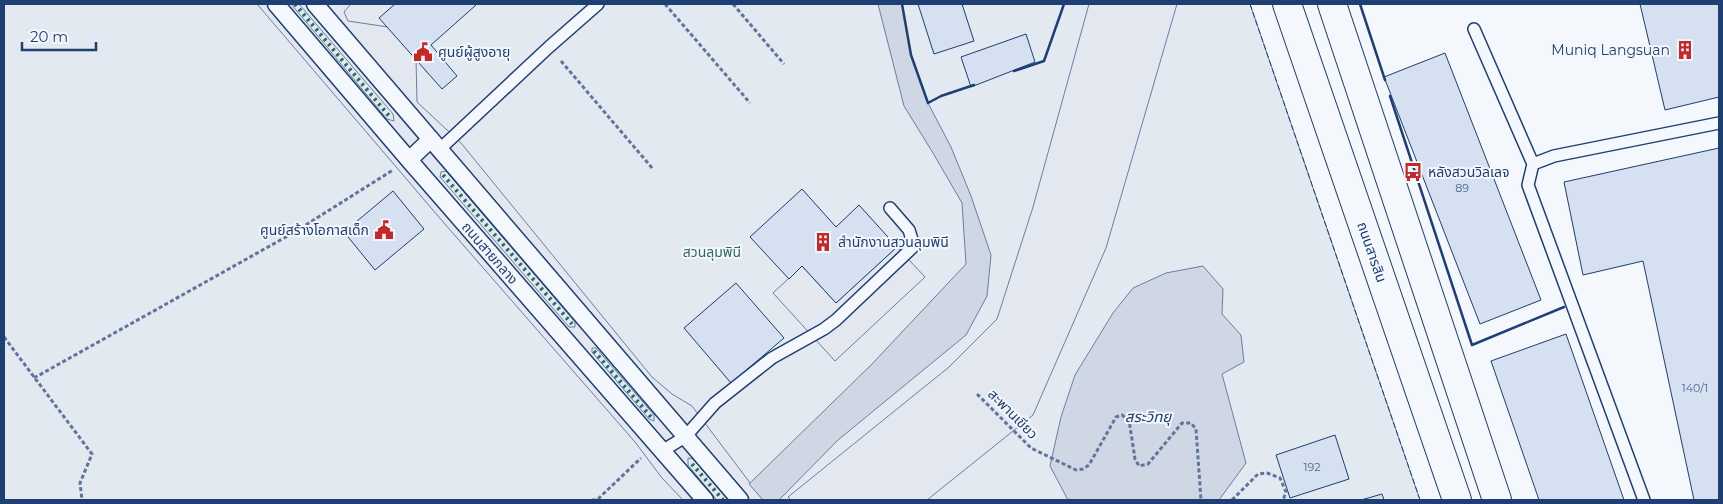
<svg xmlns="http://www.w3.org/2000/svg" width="1723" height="504" viewBox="0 0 1723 504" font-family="Montserrat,'Noto Sans Thai',sans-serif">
  <rect width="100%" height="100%" fill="#f4f7fb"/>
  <path fill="#e3e9f0" stroke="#687fa3" d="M4,4H1250L1420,500H4Z"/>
  <path fill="#e3e8f0" stroke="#687fa3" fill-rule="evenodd" d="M257,4H291L387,119L394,121L393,114L299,4H351L344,12L348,21L388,27L416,59L417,102L461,143L652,377L672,394L692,406L763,500H728L693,459L688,458V465L717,500H683L662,478L635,442L444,223ZM446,171L575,322V327H569L440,177L441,172ZM592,348H596L654,415V421L649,419L592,352Z
    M1089,4H1177L1106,248L1033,415L927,500H791L788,497L949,367L997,319L1033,207Z
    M897,247L925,277L835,361L773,293L802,266L836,303Z"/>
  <path fill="#cfd7e4" stroke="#687fa3" d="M878,4H902L911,55L928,103L951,147L971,196L991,255L987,296L966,335L838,440L779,500H763L749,484L872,364L966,264L962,203L933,153L904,106Z
    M1203,266L1223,289L1222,314L1241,335L1244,362L1222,374L1246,463L1219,500H1068L1050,466L1061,417L1075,375L1113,313L1133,288L1166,273Z"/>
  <path fill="#d5e0f0" stroke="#1d3f73" d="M395,4H475L476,5L431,45L457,76L442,89L379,18Z
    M918,4H962L974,41L934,54Z
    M1640,4H1719V97L1665,110Z
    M1026,34L1035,62L971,87L961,57Z
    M1445,53L1541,300L1480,324L1384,77Z
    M1719,148V500H1694L1643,261L1583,275L1564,182Z
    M802,189L836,227L859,205L897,247L836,303L802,266L789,279L750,237Z
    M393,191L424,229L375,270L344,232Z
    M736,283L784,338L731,383L684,328Z
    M1566,334L1624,500H1539L1491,361Z
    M1335,435L1349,479L1290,498L1276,455Z
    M1382,494L1384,500H1361Z"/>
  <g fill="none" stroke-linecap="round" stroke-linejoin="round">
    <g stroke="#1d3f73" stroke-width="14">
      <path id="service" d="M1474,29L1533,164
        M440,149L549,47L598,4
        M662,451L685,437L715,403L772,358L824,329L836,320L914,246L909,230L890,208
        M1644,500L1528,185L1533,164L1554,156L1719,123"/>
    </g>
    <g stroke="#1d3f73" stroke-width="19">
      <path id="pedestrian" d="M276,4L409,160L705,500
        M315,4L740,500
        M409,160L431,139"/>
    </g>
    <g stroke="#1d3f73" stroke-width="30">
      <path id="tertiary" d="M1287,4L1457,500
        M1332,4L1497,500"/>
    </g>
    <path stroke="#5e769c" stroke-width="3" stroke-dasharray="4 2.5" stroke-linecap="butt" d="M665,4L750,103
      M733,4L784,64
      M561,61L653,169
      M4,337L92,454L80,483L82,500
      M34,378L293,233L393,170
      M977,394L1031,448L1076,470L1083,469L1089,465L1116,417L1122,415L1129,420L1135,459L1139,466L1148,464L1182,423H1191L1196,429L1201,500
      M598,499L641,458
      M592,500H599
      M1232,500L1258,474L1267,473L1280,478L1286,492L1283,500"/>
    <use href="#service" stroke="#f4f7fb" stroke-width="11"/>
    <use href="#pedestrian" stroke="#f4f7fb" stroke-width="16"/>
    <use href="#tertiary" stroke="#f4f7fb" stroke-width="28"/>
    <path stroke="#2c6c60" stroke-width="4" stroke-dasharray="2.5 4" stroke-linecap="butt" d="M295,4L390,117
      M443,175L572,324
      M594,351L651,417
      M692,464L723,500"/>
    <path stroke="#1d3f73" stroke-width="1" stroke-dasharray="6 2.5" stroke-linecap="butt" d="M1250,4L1420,500"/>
    <path stroke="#1d3f73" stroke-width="2.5" d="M902,4L911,55L928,103L941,96L974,85
      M1360,4L1385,80
      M1014,71L1044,61L1064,4
      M1390,96L1472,345L1564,307"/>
  </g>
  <defs>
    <g id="building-bare" transform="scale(1.5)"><path d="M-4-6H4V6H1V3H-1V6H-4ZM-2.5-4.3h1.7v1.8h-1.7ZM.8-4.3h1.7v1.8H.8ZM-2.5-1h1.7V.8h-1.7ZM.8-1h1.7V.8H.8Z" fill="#c62828" stroke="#f4f7fb" stroke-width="2.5" paint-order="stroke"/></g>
    <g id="civic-bare" transform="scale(1.5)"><path d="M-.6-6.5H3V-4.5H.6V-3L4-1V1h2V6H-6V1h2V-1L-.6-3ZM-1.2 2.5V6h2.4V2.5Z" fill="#c62828" stroke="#f4f7fb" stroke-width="2.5" paint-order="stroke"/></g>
    <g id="bus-bare" transform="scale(1.5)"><path d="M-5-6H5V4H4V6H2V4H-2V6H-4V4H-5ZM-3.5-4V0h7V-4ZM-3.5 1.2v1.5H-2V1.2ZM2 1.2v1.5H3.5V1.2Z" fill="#c62828" stroke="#f4f7fb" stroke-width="2.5" paint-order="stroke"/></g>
  </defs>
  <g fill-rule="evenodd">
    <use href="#building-bare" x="1685" y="50"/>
    <use href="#civic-bare" x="423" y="52"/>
    <use href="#bus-bare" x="1413" y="172"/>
    <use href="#civic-bare" x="384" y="230"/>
    <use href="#building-bare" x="823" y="242"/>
  </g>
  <g text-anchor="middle" stroke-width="4" stroke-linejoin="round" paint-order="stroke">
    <g font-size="11" fill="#4b6792">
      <text x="1462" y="192">89</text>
      <text x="1695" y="392">140/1</text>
      <text x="1312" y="471">192</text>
    </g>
    <g font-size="14" fill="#1d3f73" stroke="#f4f7fb" text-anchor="start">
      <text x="1670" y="55" text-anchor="end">Muniq Langsuan</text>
      <text x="438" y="57">ศูนย์ผู้สูงอายุ</text>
      <text x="1428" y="177">หลังสวนวิลเลจ</text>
      <text x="369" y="235" text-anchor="end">ศูนย์สร้างโอกาสเด็ก</text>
      <text x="838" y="247">สำนักงานสวนลุมพินี</text>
    </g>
    <g font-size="14" fill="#2c6c60" stroke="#f4f7fb">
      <text x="712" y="257">สวนลุมพินี</text>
    </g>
    <g font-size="14" fill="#1d3f73" stroke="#f4f7fb">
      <text transform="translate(1372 252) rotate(71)" y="5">ถนนสารสิน</text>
      <text transform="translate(490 253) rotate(49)" y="5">ถนนสายกลาง</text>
      <text transform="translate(1013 414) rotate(45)" y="5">สะพานเขียว</text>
    </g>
    <g font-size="15" font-style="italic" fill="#1d3f73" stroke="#f4f7fb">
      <text x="1148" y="422">สระวิทยุ</text>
    </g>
  </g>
  <rect width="1723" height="504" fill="none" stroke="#1d3f73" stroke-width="10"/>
  <path d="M22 42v8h74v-8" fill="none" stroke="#1d3f73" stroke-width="2.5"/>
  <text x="30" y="42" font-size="15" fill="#1d3f73" stroke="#f4f7fb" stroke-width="4" paint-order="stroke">20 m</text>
</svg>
